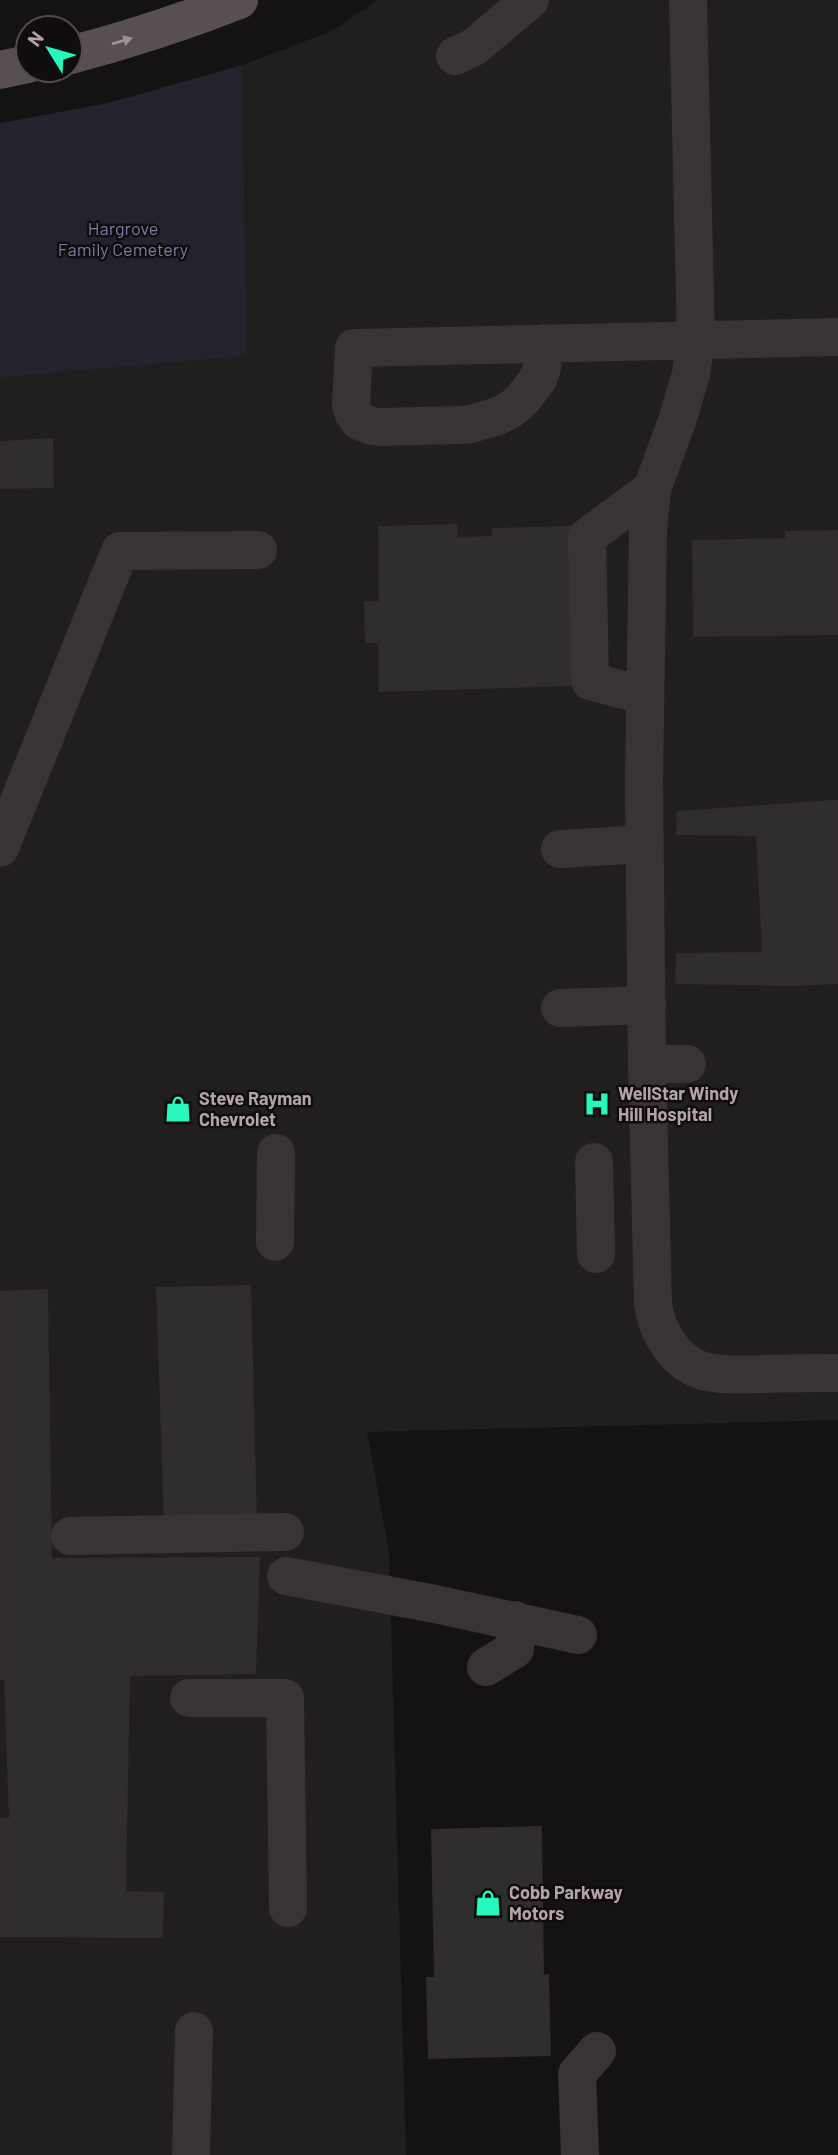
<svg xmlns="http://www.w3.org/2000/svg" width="838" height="2155" viewBox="0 0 838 2155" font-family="Barlow,sans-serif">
  <rect width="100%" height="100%" fill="#141212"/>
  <path fill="#211e1e" d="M377,0H838V1420L367,1432L389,1552L406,2155H0V378L247,356L242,65L332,31Z"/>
  <path fill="#24222c" d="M242,65L247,356L0,378V123L108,103Z"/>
  <path fill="#302d2d" stroke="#302c2c" stroke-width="2" d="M52,439L53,487L0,488V442Z
    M456,525L457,538L493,537V529L570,527L574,685L380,691L379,642H366L365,602H380L379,527Z
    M838,531V634L694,636L693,541L786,539V532Z
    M830,801H838V983L792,985L676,983L677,954L763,953L757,835L677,834L678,812Z
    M250,1286L256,1522L165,1523L157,1288Z
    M47,1290L51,1559L259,1558L255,1673L129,1675L125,1892L163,1893L162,1937L0,1936V1819L10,1818L5,1679H0V1292Z
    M541,1827L543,1976L548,1975L550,2055L429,2058L427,1978H435L432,1830Z"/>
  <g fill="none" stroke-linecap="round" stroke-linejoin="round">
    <path stroke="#393334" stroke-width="38" d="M688,0L696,339L691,374L677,421L652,489L648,529L644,782L647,1064L653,1304C657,1333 676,1365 707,1372C725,1376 744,1374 762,1374C787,1373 813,1373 838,1373
      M455,56L474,47L530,0
      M544,343L542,368L538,379L522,400L510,410L498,416L471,424L459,425L380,427L372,426L359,421L353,412L351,405L354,348L838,337
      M645,696L590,681L587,537L652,489
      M0,848L120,551L258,550
      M560,849L644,844
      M560,1008L647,1005
      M647,1064H687
      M594,1162L596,1254
      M275,1242L276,1153
      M70,1536L285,1532
      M286,1576L435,1604L578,1635
      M486,1667L515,1649V1620
      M189,1698H285L288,1908
      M191,2155L194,2031
      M580,2155L577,2074L597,2051"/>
    <path stroke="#584f51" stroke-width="38" d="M70,55C128,40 183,22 239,0
      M0,70L28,64"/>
  </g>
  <defs><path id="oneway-solid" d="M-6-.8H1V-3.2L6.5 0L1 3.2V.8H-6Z" transform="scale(1.75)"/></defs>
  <use fill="#a29297" href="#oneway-solid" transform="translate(122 41) rotate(-16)"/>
  <defs>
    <g id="hospital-bare" transform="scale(2.1)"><path d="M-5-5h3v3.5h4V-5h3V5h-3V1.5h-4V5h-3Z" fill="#27f7ba" stroke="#0f0d0d" stroke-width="2.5" paint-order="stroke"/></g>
    <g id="shop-bare" transform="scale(2.1)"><path d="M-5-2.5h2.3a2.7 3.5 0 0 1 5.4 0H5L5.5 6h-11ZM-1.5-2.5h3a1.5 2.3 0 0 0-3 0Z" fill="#27f7ba" stroke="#0f0d0d" stroke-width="2.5" paint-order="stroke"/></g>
  </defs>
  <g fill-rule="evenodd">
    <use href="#hospital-bare" x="597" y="1104"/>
    <use href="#shop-bare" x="178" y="1109"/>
    <use href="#shop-bare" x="488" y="1903"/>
  </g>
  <g text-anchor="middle" stroke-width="5" stroke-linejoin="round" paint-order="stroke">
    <g font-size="18" fill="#7e79a1" stroke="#0f0d0d">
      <text x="123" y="235">Hargrove<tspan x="123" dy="21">Family Cemetery</tspan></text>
    </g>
    <g font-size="18" font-weight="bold" fill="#b5a3a8" stroke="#0f0d0d" text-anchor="start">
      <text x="618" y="1100">WellStar Windy<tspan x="618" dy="21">Hill Hospital</tspan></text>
      <text x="199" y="1105">Steve Rayman<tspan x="199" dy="21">Chevrolet</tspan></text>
      <text x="509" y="1899">Cobb Parkway<tspan x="509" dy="21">Motors</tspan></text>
    </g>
  </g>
  <g transform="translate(49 49) rotate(307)"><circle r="33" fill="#0f0d0d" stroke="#51494b" stroke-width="2"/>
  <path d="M0-5L12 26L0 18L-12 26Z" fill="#27f7ba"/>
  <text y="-10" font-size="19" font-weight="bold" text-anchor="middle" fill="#b5a3a8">N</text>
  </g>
</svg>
